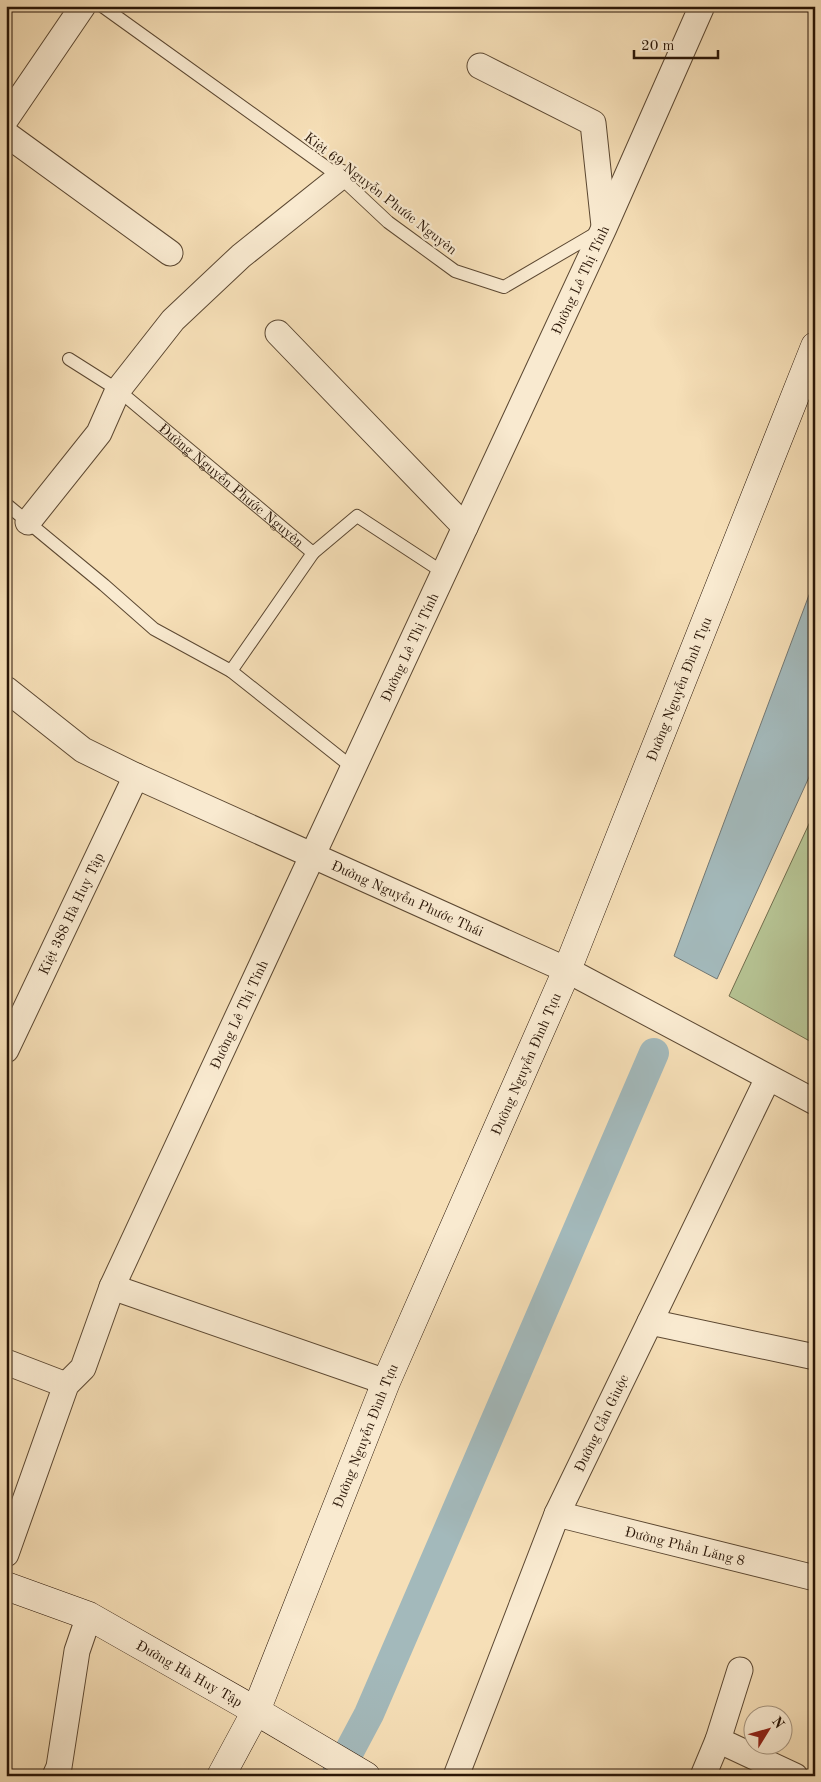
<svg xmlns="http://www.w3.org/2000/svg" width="821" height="1782" viewBox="0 0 821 1782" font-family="'Old Standard TT',serif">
  <rect width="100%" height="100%" fill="#f6dfb7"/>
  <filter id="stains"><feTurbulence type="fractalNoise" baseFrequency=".004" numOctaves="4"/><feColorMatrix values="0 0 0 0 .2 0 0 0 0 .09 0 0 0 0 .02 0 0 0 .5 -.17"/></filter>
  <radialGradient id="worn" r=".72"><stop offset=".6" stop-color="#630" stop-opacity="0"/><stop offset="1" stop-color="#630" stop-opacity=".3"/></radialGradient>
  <path fill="#b6c393" stroke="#706c4c" d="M815,811V1044L729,996Z"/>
  <path fill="#a3b9bb" stroke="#727773" d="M815,583V764L717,979L674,956L809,595Z"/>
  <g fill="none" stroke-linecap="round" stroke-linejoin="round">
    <path stroke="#a3b9bb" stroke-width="30" d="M336,1776L369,1714L654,1053"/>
    <g stroke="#5c4832" stroke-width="14">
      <g id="lane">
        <path d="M102,6L340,177L388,222L455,271L504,287L598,232"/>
        <path id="s1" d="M69,359L118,390L313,553L357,516L444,573"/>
        <path d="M6,504L104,585L154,629L231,671L313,553"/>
        <path d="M231,671L353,768"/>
      </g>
    </g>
    <g stroke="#5c4832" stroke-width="27">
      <g id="street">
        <path d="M480,66L593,123L604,226"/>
        <path d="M6,119L83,6"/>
        <path d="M6,134L170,253"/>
        <path d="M278,333L465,527"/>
        <path d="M28,522L99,433L118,390L173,320L241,256L340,177"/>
        <path id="s2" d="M6,689L83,750L136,776L567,970L815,1102"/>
        <path id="s3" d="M6,1050L136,776"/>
        <path d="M112,1287L386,1382"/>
        <path d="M650,1322L815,1357"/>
        <path d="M6,1362L66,1385"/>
        <path id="s4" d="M557,1514L815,1578"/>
        <path id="s5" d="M6,1554L66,1385L83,1368L112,1287L604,228L702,6"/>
        <path d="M718,1740L795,1776"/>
        <path d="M55,1776L59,1767L77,1651L89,1616"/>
        <path id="s6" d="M456,1776L557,1514L768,1078"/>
        <path d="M703,1776L718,1740L740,1670"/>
      </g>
    </g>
    <g stroke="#291506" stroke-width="29">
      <g id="secondary">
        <path id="s7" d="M6,1586L89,1616L256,1711L366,1776"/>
        <path id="s8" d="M221,1776L256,1711L386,1382L567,970L815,346"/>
      </g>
    </g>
    <use href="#lane" stroke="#f9ead0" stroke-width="12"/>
    <use href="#street" stroke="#f9ead0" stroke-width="25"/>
    <use href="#secondary" stroke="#f9ead0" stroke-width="28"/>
  </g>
  <g text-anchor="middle" stroke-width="4.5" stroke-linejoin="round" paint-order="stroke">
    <g font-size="14" fill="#291506" stroke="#f9ead0">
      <text transform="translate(381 193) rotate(38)" y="5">Kiệt 69 Nguyễn Phước Nguyên</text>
      <text dy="5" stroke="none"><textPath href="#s5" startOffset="1400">Đường Lê Thị Tính</textPath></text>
      <text dy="5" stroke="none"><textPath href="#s1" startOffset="206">Đường Nguyễn Phước Nguyên</textPath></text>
      <text dy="5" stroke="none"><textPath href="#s5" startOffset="995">Đường Lê Thị Tính</textPath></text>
      <text dy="5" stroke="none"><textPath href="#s8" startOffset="1180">Đường Nguyễn Đình Tựu</textPath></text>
      <text dy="5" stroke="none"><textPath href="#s2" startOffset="455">Đường Nguyễn Phước Thái</textPath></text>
      <text dy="5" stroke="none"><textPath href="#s3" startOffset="151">Kiệt 388 Hà Huy Tập</textPath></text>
      <text dy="5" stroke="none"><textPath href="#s5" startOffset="590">Đường Lê Thị Tính</textPath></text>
      <text dy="5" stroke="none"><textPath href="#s8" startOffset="775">Đường Nguyễn Đình Tựu</textPath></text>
      <text dy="5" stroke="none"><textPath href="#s6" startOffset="382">Đường Cần Giuộc</textPath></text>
      <text dy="5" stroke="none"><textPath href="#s8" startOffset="370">Đường Nguyễn Đình Tựu</textPath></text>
      <text dy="5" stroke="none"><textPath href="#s4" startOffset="132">Đường Phần Lăng 8</textPath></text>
      <text dy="5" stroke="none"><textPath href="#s7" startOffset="204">Đường Hà Huy Tập</textPath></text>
    </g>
  </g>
  <rect width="821" height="1782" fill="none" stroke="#f6dfb7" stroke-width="25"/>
  <rect x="8" y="8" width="806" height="1767" fill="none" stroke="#291506" stroke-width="2.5"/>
  <rect x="12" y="12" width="796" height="1757" fill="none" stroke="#291506"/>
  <g transform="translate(768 1730) rotate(53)"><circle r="24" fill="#f9ead0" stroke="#a6957f"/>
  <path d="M0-4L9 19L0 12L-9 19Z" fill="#8f2418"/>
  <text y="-8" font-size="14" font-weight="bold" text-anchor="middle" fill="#291506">N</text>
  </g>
  <path d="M634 50v8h84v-8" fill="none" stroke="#291506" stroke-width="2.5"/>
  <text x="641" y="50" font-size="15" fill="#291506" stroke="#f9ead0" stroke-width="4" paint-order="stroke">20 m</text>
  <rect width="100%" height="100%" filter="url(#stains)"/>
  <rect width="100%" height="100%" fill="url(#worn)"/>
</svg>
